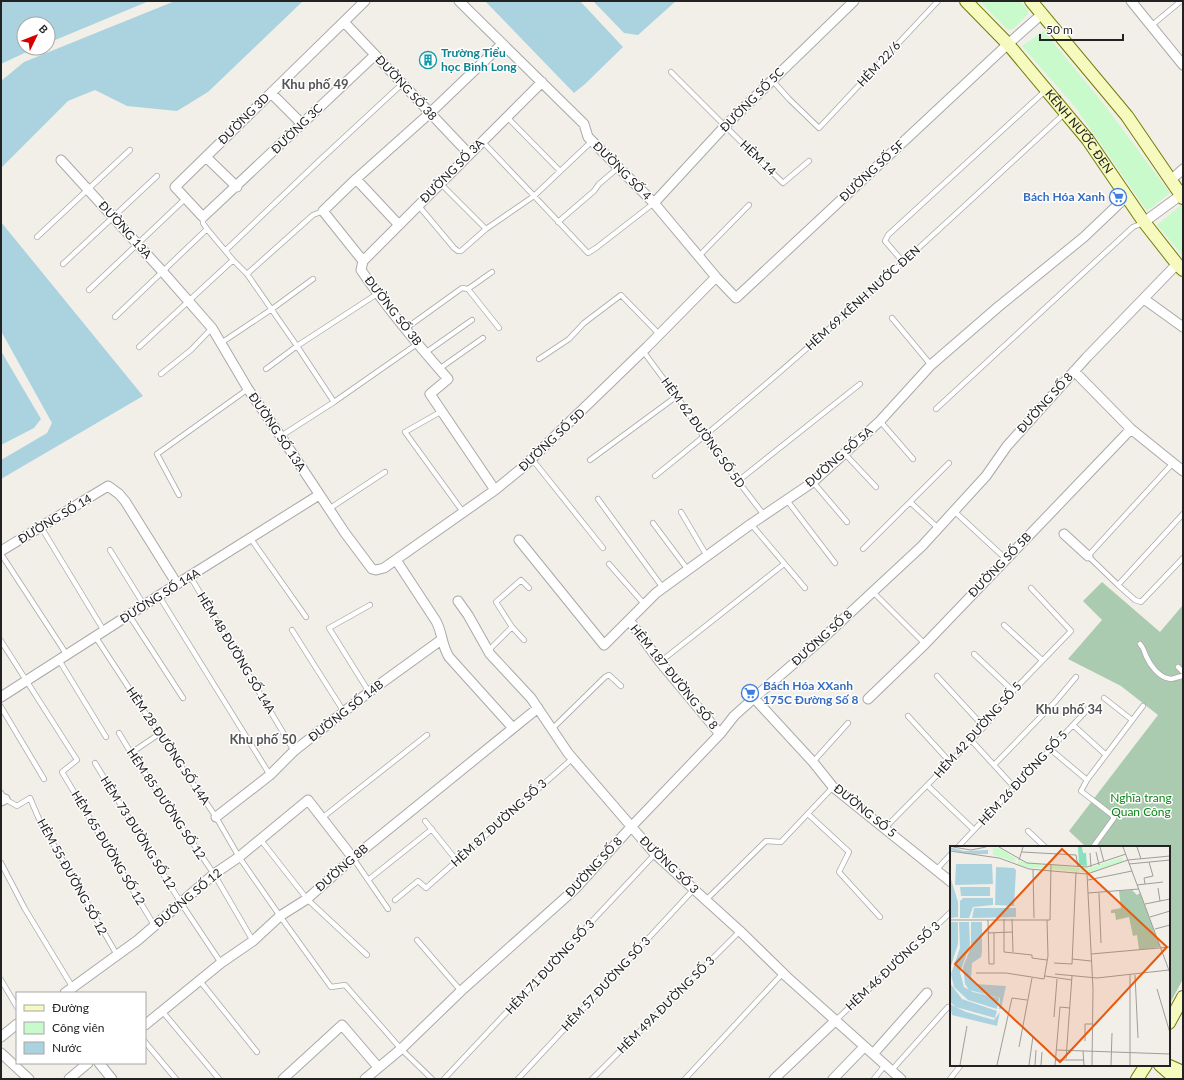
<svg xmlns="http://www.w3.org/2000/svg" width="1184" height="1080" viewBox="0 0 1184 1080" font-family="Lato,sans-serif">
  <rect width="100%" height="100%" fill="#f2efe9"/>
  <path fill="#aacbaf" d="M1102,582L1160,632L1183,605V979L1169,1005V847H1086L1069,831L1158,715L1121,686L1068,659L1102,620L1083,601Z"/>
  <path fill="#c8facc" d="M979,1H1020L1028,10V14L1013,29L1009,30L1006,28Z
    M1044,31L1106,107L1170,193L1147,211L1076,108L1022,46Z
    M1181,205L1183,207V256L1157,225Z"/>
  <path fill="#aad3df" d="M1,1H149L48,43V24H24V48H35L1,64Z
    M175,1H303L208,92L177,111L127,106L95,90L68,101L1,168V81L24,62Z
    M485,1H580L623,47L585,84L574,93Z
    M593,1H676L638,35L624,33Z
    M1,222L143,396L1,479V460L47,433L52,423L1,331Z
    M1,351L41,419L34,428L1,445Z"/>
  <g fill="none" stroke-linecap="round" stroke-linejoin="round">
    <g stroke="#a9a9a9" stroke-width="6">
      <path id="lane" d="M1151,26L1181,1
        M671,72L725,126L783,183L809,161
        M772,80L789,99L819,128L938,1
        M507,117L560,171
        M482,141L588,253L596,248L654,203
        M440,183L486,229
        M418,205L454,248L458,251H461L486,229L534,196L592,141
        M203,217V223L207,229L233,260L247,274L297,346L334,402
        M558,222L594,191L599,184L619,167
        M37,237L130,150
        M226,250L319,161L402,84
        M699,256L749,205
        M904,263L885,241L888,235L1045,91
        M63,264L157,176
        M247,274L313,215L323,211
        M468,289L499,328
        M89,290L186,198
        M115,317L207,229
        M892,318L931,365
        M405,329L462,288L468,289L492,272
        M221,343L272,309L313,279
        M139,347L233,260
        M643,351L680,401L704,437L764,515
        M425,353L472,320
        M539,359L569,339L584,323L621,295L659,334
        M266,369L297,346L377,294
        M439,369L483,338
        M161,374L191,350L212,328
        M936,409L1133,227L1143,223
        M442,411L405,432L463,512
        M880,421L913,459
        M281,436L334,402L417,344
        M845,454L876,487
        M532,459L603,548
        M590,460L677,396
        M1173,463L1088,556L1118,585L1183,514
        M655,476C798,362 931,237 1065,113
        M738,481L860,384
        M813,482L847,522
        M179,495L157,454L248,389
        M598,499L663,588
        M786,499L835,563
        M910,502L938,528
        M329,509L385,472
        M954,511L1006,559
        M681,512L707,556
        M653,523L688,570
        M751,524L805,588
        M41,527L104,631
        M251,539L306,617
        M863,549L949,463
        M110,550L144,605
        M1,554L67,655
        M609,564L645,605
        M190,576L294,751
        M1118,585L1135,600L1141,602L1183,558
        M873,592L925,644
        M159,596L270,775
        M129,615L183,698
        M1004,625L1042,660
        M512,627L524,640
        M292,630L344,712
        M95,636L159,734L216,817L239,857L280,916L331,987L345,985L401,1049L432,1079
        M1,641L77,760L62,772L154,925
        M1140,644C1144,648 1144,651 1146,656C1150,665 1159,678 1171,679C1174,679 1179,676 1183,676
        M488,651L512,627L496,602L521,580L529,588
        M974,654L1013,691
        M59,660L106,737
        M660,662L784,564
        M1178,667L1183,672
        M937,676L984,727
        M369,692L329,628L370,605
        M1104,698L1132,720
        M1,707L44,779
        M908,716L950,762
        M1073,725L1106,755
        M552,729L605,677L609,675L621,686
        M119,733L131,753L214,874L253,941
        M971,740L1014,787
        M1050,749L1087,780
        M131,753L159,734
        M813,762L848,723
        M95,763L181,903L221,963
        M994,765L1055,702L1076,677
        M928,786L974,830
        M1,793L5,799L17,806L30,798L39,819L117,955
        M808,814L849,852L839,872L880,917
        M322,818L427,735
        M425,821L457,861
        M885,828L950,762L984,727L1013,691L1071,631L1031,588
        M1028,831L1045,847
        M260,839L307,899L367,955
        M958,847L1088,709
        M1093,847L1114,818L1112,815L1081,791L1087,780L1143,706
        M353,858L388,909
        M1,863L25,909L73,988
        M937,869L951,854
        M368,880L432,829
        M395,900L418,881L426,888L573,758
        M706,900L766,841L781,842L833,787
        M417,940L461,991
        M1,980L17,1007
        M200,981L257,1052
        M162,1011L219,1079
        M836,1020L951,912
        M145,1042L176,1079
        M891,1071L948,1007
        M444,1079L655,854
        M518,1079L694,889
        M592,1079L740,931
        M685,1079L783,973
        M874,1079L885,1065
        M950,1079L961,1065"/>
    </g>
    <g stroke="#a9a9a9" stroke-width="11">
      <path id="street" d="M365,1L175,187L203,217L375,55
        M459,1L584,124L588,137L654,203L716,277L736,298L1008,44L1042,14
        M1131,1L1183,65
        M344,22L469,154
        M271,93L302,124
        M206,157L237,187
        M61,160L163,272L212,328L248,389L286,444L345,533L372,569L376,570L384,568L495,490L522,468L647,347L716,277
        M356,179L399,225
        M1171,180L1183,169
        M654,203L725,126L854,1
        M1144,222L1181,195
        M363,261L323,211L356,179L430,113L502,44
        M363,261L361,270C387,308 417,344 448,379L430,394L495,490
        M363,261L542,82
        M1144,299L1183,327
        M1074,371L1131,429L1183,471
        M1064,534L1088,556
        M519,540L604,645L656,593L751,524L813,482L880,421L931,365L998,307L1084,237L1126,197
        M1,551L108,486L119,494L125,501L177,584
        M396,560L436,621C443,634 441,644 449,657L513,728
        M458,601L468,615L490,654L531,698L568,753L655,854L740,931L787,977L901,1079
        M629,620L660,662L720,734
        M1,697L177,584L319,495
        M754,698L813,762L833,787L951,882
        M868,699L925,644L1131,429
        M1,801L5,799
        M216,817L270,775L294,751L369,692L441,640
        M65,993L138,940L214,874L239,857L308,800L353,858
        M145,1025L221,963L253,941L280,916L307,899L353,858L538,708
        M1,1037L17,1024
        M1,1053L29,1079
        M873,1054L927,993
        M99,1063L112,1079
        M69,1079L88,1063
        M283,1079L342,1025L378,1067
        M365,1079L401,1049L461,991L575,889L631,827L720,734L734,716L754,698L822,639L922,546L975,488L986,476L1007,446L1087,357L1177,264
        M774,1079L836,1020
        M833,1079L864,1047"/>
    </g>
    <g stroke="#707d05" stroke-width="14">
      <g id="secondary">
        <path id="s1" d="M966,1L1008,44L1088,140L1144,222L1177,264L1183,270"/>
        <path d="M1031,1L1127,116L1183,198"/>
        <path d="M1169,1023L1183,997"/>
        <path d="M1160,1065L1176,1079"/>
        <path d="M1167,1065L1183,1072"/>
        <path d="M1137,1079L1146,1065"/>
      </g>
    </g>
    <use href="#lane" stroke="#fff" stroke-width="4.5"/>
    <use href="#street" stroke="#fff" stroke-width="9"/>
    <use href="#secondary" stroke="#f7fabf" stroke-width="12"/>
  </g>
  <defs>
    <g id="building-ring" transform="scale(0.9)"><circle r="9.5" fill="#fff" stroke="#0f9aa8" stroke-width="1.5"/><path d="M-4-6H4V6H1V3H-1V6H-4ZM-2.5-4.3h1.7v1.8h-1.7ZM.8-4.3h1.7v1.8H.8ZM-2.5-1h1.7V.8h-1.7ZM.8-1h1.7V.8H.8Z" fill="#0f9aa8"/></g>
    <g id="supermarket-ring" transform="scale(0.9)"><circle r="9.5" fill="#fff" stroke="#3f7fe0" stroke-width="1.5"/><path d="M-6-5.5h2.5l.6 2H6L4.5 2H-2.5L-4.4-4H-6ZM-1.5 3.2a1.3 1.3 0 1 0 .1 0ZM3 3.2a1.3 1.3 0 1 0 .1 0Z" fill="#3f7fe0"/></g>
  </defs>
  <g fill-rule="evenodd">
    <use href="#building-ring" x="428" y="60"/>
    <use href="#supermarket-ring" x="1118" y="197"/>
    <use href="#supermarket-ring" x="750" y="693"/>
  </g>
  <g text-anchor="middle" stroke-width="3" stroke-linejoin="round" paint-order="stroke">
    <g font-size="12" font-weight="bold" fill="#0d838f" stroke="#fff" text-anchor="start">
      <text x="441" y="57">Trường Tiểu<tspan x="441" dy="14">học Bình Long</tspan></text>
    </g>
    <g font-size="12" fill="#222" stroke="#fff">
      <text transform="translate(879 64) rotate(-47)" y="4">HẺM 22/6</text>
      <text transform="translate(406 88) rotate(47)" y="4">ĐƯỜNG SỐ 38</text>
      <text transform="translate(752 100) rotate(-45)" y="4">ĐƯỜNG SỐ 5C</text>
      <text transform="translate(244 119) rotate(-45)" y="4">ĐƯỜNG 3D</text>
      <text transform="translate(297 129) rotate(-44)" y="4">ĐƯỜNG 3C</text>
      <text dy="4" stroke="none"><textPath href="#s1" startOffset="173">KÊNH NƯỚC ĐEN</textPath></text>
      <text transform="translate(758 158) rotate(44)" y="4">HẺM 14</text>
      <text transform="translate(452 171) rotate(-45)" y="4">ĐƯỜNG SỐ 3A</text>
      <text transform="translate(622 171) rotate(45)" y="4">ĐƯỜNG SỐ 4</text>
      <text transform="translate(872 171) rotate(-43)" y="4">ĐƯỜNG SỐ 5F</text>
      <text transform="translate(125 230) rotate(48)" y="4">ĐƯỜNG 13A</text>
      <text transform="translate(863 298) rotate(-42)" y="4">HẺM 69 KÊNH NƯỚC ĐEN</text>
      <text transform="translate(393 311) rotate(52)" y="4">ĐƯỜNG SỐ 3B</text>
      <text transform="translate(1045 403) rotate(-48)" y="4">ĐƯỜNG SỐ 8</text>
      <text transform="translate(277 432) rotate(56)" y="4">ĐƯỜNG SỐ 13A</text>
      <text transform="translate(703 433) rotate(54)" y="4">HẺM 62 ĐƯỜNG SỐ 5D</text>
      <text transform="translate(552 440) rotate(-43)" y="4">ĐƯỜNG SỐ 5D</text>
      <text transform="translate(839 457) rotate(-41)" y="4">ĐƯỜNG SỐ 5A</text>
      <text transform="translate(55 519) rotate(-31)" y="4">ĐƯỜNG SỐ 14</text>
      <text transform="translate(1000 565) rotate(-46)" y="4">ĐƯỜNG SỐ 5B</text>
      <text transform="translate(160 596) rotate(-32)" y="4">ĐƯỜNG SỐ 14A</text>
      <text transform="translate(822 638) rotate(-42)" y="4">ĐƯỜNG SỐ 8</text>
      <text transform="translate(236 653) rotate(59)" y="4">HẺM 48 ĐƯỜNG SỐ 14A</text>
      <text transform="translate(674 677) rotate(51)" y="4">HẺM 187 ĐƯỜNG SỐ 8</text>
      <text transform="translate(346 711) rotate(-38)" y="4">ĐƯỜNG SỐ 14B</text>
      <text transform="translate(978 730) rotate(-48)" y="4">HẺM 42 ĐƯỜNG SỐ 5</text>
      <text transform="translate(168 746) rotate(56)" y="4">HẺM 28 ĐƯỜNG SỐ 14A</text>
      <text transform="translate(1023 778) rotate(-47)" y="4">HẺM 26 ĐƯỜNG SỐ 5</text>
      <text transform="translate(166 804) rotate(56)" y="4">HẺM 85 ĐƯỜNG SỐ 12</text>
      <text transform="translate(865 811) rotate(39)" y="4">ĐƯỜNG SỐ 5</text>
      <text transform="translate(499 823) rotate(-42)" y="4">HẺM 87 ĐƯỜNG SỐ 3</text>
      <text transform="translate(138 833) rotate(58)" y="4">HẺM 73 ĐƯỜNG SỐ 12</text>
      <text transform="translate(108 848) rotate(59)" y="4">HẺM 65 ĐƯỜNG SỐ 12</text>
      <text transform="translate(669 865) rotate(44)" y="4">ĐƯỜNG SỐ 3</text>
      <text transform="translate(594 867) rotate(-47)" y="4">ĐƯỜNG SỐ 8</text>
      <text transform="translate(342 868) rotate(-41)" y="4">ĐƯỜNG 8B</text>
      <text transform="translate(72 877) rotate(61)" y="4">HẺM 55 ĐƯỜNG SỐ 12</text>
      <text transform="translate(188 898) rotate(-40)" y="4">ĐƯỜNG SỐ 12</text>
      <text transform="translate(893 966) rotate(-43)" y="4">HẺM 46 ĐƯỜNG SỐ 3</text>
      <text transform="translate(550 967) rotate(-47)" y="4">HẺM 71 ĐƯỜNG SỐ 3</text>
      <text transform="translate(606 984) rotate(-47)" y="4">HẺM 57 ĐƯỜNG SỐ 3</text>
      <text transform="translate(666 1005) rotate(-45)" y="4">HẺM 49A ĐƯỜNG SỐ 3</text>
    </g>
    <g font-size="12" font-weight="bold" fill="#366cbe" stroke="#fff" text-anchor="end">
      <text x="1105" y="201">Bách Hóa Xanh</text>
      <text x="763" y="690" text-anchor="start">Bách Hóa XXanh<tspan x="763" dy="14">175C Đường Số 8</tspan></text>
    </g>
    <g font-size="12" fill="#0c8416" stroke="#fff">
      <text x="1141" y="802">Nghĩa trang<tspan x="1141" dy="14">Quan Công</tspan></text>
    </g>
    <g font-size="13" font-weight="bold" fill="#555" stroke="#fff">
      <text x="315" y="89">Khu phố 49</text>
      <text x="1069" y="714">Khu phố 34</text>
      <text x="263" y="744">Khu phố 50</text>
    </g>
  </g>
  <g transform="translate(950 846)">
    <rect width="220" height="220" fill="#f2efe9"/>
    <path d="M182,44L187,49L190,47L210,101L189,104L187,89L183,90L179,71L166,74L165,67H161V64L171,62L169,45Z" fill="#aacbaf"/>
    <path d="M43,1L53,4L66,13L65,16L43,9ZM172,11L173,15L142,26H131L132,22H140ZM69,15L99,19V22H79L67,18ZM102,19L130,22L129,26L102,23Z" fill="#c8facc"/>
    <path d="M128,1H132L133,7H136L137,20L129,19Z" fill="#88e0be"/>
    <path d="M0,1L14,5L38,4V8H17L0,4ZM6,18H42L43,38L5,39ZM46,21L64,22L66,24L64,60L45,59ZM0,30L8,56V71L1,72L0,67ZM10,41H40V50H11ZM13,52H43V59L23,61L19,72H10V55ZM24,62H66V71L22,72ZM1,76H8V98L0,123ZM9,76H19L20,99L10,126L14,141L23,146L49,152L47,163L18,154L4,141L1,128L10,102ZM21,76H32V106L31,111L22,117L21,134L25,138L56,140L51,163H49L50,152L19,144L15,138L13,121L21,101ZM0,137L12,153L47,165L45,172L6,161L0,156ZM0,158L16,166L44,174L50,166L47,180L2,169Z" fill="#aad3df"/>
    <path fill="none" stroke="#9f9d99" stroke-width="1" d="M3,1L21,4L36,1M49,1L77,17L137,21L176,8M150,1L154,16M173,1L220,127M187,1L191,13M0,5L49,12L79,23L137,28L178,14L220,10M72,6L126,9L128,21M146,6L149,19M140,7L141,21M69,14L73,1M179,18L220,14M83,24L84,72M137,28L143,143L142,219M138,34L182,25M195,38L194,32L203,30L199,16M187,39L213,36M208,42L210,55M138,47L189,43M149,47L151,97M195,58L220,53M200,71L220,65M54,73V106L82,109V112L97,114M62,73L63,106M0,74H100L101,18M38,74L39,118H44V87M205,83L220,79M38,87L62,86M141,108L220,101M122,113L141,115M104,117L122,118L126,26M26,127H56L94,133L98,110L97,74M105,128L147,132L219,124M180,129V219M185,129L188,192M95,130L122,134M207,143L220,187M104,171L107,133M135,195V178H143M69,201L82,132M107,204L220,208M133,205L134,219M116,213L122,130M105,214H134M10,219L17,180M47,219L62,152L77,154M79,219L83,190M85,219L86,204M91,219L92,206M105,219L110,161L120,162M161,219L162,187"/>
    <path fill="#e8590c" fill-opacity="0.15" stroke="#e8590c" stroke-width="2" d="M112,3L217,101L110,216L5,118Z"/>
    <rect width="220" height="220" fill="none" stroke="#222" stroke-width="2"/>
  </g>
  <rect width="1184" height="1080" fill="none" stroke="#222222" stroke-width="4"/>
  <rect x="16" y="992" width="130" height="72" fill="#ffffff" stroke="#a7a7a7"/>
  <rect x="24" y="1005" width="20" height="6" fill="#f7fabf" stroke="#a7a7a7"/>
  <text x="52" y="1012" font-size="12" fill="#222222">Đường</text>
  <rect x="24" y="1022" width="20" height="12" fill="#c8facc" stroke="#a7a7a7"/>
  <text x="52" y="1032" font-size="12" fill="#222222">Công viên</text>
  <rect x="24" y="1042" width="20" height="12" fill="#aad3df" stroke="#a7a7a7"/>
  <text x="52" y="1052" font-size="12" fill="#222222">Nước</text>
  <g transform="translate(36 36) rotate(47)"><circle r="19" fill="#ffffff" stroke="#a7a7a7"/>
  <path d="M0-3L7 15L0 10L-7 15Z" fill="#d40000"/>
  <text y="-6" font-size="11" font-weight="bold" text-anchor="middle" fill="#222222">B</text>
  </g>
  <path d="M1040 34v6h83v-6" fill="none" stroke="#222222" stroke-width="2"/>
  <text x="1046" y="34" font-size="12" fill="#222222" stroke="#ffffff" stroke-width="3" paint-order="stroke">50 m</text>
</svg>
